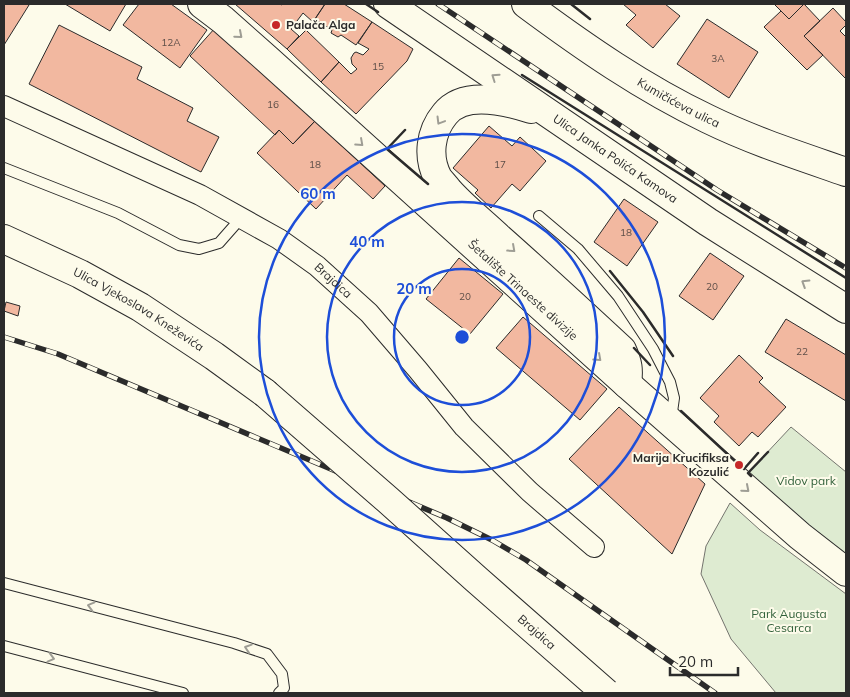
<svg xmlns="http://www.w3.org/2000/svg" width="850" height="697" viewBox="0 0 850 697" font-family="Mulish,sans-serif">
  <rect width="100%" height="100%" fill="#fdfbea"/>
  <path fill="#deebd1" stroke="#74746e" d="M791,427L846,472V559L748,473Z
    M730,503L760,530L846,594V693H776L731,639L701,574L706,546Z"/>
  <path fill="#f2b8a0" stroke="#2b2b2b" d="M4,4H27L29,5L4,45Z
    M65,4H126L110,31Z
    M139,4H171L207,30L180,68L123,25Z
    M235,4H280L282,5L283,4H325L313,22L303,13L291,29L299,36L287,49Z
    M325,4H344L372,22L356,45L341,35L338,37L331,33L332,30L315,19Z
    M623,4H665L680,16L653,48L626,25L636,15Z
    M774,4H804L789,19Z
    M804,4L820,21L804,36L823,55L807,70L764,27L781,11L789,19Z
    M833,8L846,22V25L840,31L846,37V79L804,36Z
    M707,19L758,52L729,98L677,64Z
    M372,22L413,49L407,61L356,114L321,82L339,62L351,74L357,69L352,64L351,58L354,53L356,52L363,55L369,49L358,43Z
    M59,25L142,67L137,79L193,108L187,121L219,137L201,172L29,84Z
    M215,28L315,121L293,144L279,130L275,135L190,56Z
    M306,30L339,62L321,82L287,49Z
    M315,121L385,186L373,199L347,175L316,209L257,153L279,130L293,144Z
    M489,126L512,146L520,137L546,161L520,191L512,184L491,208L475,193L478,190L453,168Z
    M624,199L658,222L627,266L594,242Z
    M710,253L744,276L713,320L679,296Z
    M459,258L503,294L470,334L426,299Z
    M6,302L20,306L18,316L4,311Z
    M523,317L607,389L580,420L496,348Z
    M786,319L846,355V401L765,352Z
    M739,355L763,378L759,382L786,407L758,437L752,432L739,446L714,422L719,416L700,398Z
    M619,407L705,484L672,554L569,459Z"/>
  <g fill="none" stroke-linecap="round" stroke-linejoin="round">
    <g stroke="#2b2b2b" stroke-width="12">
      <path id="service" d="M4,168L118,213L179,245L199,249L219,243L241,218
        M539,216L578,249L618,296L653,349L670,382L674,398L671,419
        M4,583L234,643L267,654L282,674L284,688L279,693
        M4,646L183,693"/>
    </g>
    <g stroke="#2b2b2b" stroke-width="22">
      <g id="minor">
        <path id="s1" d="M4,106L200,195L279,239L317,266L369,313L418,370L464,427L530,492L594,547"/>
      </g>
    </g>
    <g stroke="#2b2b2b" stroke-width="30">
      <g id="secondary">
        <path id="s2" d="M526,4C584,47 643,88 708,119C753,141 800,156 846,172"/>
      </g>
    </g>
    <g stroke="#2b2b2b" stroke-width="30">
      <g id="primary">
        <path id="s3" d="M202,4L223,20L267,59L627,384L800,536L846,572"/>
        <path id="s4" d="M388,4L708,222L846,309"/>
        <path d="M531,109C506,101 464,90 445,114C430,132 427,157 438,178C441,182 445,186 448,190C463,207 481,221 498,237C540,274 581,312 622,350C628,363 629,370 627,384"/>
        <path id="s5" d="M4,239L80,274L140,307L214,356L265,393"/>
      </g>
    </g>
    <use href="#service" stroke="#fdfbea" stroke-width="10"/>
    <use href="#minor" stroke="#fdfbea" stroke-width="20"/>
    <use href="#secondary" stroke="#fdfbea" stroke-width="28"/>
    <use href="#primary" stroke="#fdfbea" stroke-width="28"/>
    <g stroke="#2b2b2b" stroke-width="5.5">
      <path id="rail" d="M438,4L717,190L846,268
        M4,337L58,354L447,518L492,540L526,560L715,693"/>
    </g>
    <use href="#rail" stroke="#fdfbea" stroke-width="4" stroke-dasharray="11" stroke-linecap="butt"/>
    <g stroke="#2b2b2b" stroke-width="30" stroke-linecap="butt">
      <g id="primary-bridge">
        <path id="s6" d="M265,393L388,500L476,579L606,693"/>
      </g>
    </g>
    <use href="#primary-bridge" stroke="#fdfbea" stroke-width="28"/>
    <path stroke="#2b2b2b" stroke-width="2.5" d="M366,4L378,12
      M571,4L590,19
      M522,75L846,278
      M405,130L387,149L428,184
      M610,271L643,312L673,356
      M634,348L650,365
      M681,411L736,462
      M742,467L744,469L758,453
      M751,476L748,473L768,452"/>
  </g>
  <defs><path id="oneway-chevron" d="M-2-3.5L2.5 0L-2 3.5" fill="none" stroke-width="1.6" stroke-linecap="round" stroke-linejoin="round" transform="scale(1.25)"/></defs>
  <g stroke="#9e9d94">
    <use href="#oneway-chevron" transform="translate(239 35) rotate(41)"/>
    <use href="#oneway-chevron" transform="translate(495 77) rotate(-145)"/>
    <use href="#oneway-chevron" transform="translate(440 121) rotate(121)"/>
    <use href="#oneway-chevron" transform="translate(360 143) rotate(42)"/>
    <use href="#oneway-chevron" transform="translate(512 249) rotate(42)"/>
    <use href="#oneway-chevron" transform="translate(805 283) rotate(-148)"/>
    <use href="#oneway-chevron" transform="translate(598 358) rotate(42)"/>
    <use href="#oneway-chevron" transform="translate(746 489) rotate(41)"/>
    <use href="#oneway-chevron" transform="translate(91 606) rotate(-165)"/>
    <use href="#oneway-chevron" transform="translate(248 648) rotate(-162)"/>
    <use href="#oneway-chevron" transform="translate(51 658) rotate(15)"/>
  </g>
  <g fill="none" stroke="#1d4ed8" stroke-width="2.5">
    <circle cx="462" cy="337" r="68"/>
    <circle cx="462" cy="337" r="135"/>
    <circle cx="462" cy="337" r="203"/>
  </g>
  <g fill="#c62828" stroke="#fdfbea" stroke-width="2">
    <circle cx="276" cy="25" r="5"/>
    <circle cx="739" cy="465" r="5"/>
  </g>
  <g text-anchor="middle" stroke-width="4" stroke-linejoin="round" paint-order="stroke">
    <g font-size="10" fill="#5d4e48">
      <text x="171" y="46">12A</text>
      <text x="718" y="62">3A</text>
      <text x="378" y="70">15</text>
      <text x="273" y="108">16</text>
      <text x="315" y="168">18</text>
      <text x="500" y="168">17</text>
      <text x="626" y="236">18</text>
      <text x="712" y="290">20</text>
      <text x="465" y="300">20</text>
      <text x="802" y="355">22</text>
    </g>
    <g font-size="12" font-weight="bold" fill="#2b2b2b" stroke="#fdfbea" text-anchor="start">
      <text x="286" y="29">Palača Alga</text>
      <text x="729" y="462" text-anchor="end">Marija Krucifiksa<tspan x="729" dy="14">Kozulić</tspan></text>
    </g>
    <g font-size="12" fill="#2b2b2b" stroke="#fdfbea">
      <text dy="4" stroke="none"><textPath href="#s2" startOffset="182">Kumičićeva ulica</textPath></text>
      <text dy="4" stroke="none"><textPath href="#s4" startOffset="275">Ulica Janka Polića Kamova</textPath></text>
      <text dy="4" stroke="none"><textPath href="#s1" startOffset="374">Brajdica</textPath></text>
      <text dy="4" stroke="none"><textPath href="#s3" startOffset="430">Šetalište Trinaeste divizije</textPath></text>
      <text dy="4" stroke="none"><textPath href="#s5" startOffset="152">Ulica Vjekoslava Kneževića</textPath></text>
      <text dy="4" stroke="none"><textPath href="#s6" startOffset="362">Brajdica</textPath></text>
    </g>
    <g font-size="12" fill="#34623c" stroke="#fdfbea">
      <text x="806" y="485">Vidov park</text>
      <text x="789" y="618">Park Augusta<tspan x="789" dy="14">Cesarca</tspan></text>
    </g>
  </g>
  <circle cx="462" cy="337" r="8" fill="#1d4ed8" stroke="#fdfbea" stroke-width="2.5"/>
  <g font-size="15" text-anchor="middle" font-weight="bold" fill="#1d4ed8" stroke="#fdfbea" stroke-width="4" stroke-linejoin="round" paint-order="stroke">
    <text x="318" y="199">60 m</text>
    <text x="367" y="247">40 m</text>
    <text x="414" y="294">20 m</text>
  </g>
  <rect width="850" height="697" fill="none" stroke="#2b2b2b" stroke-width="10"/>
  <path d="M670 667v8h68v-8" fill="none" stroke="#2b2b2b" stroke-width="2.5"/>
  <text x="678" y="667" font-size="15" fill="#2b2b2b" stroke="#fdfbea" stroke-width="4" paint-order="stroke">20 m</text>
</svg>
